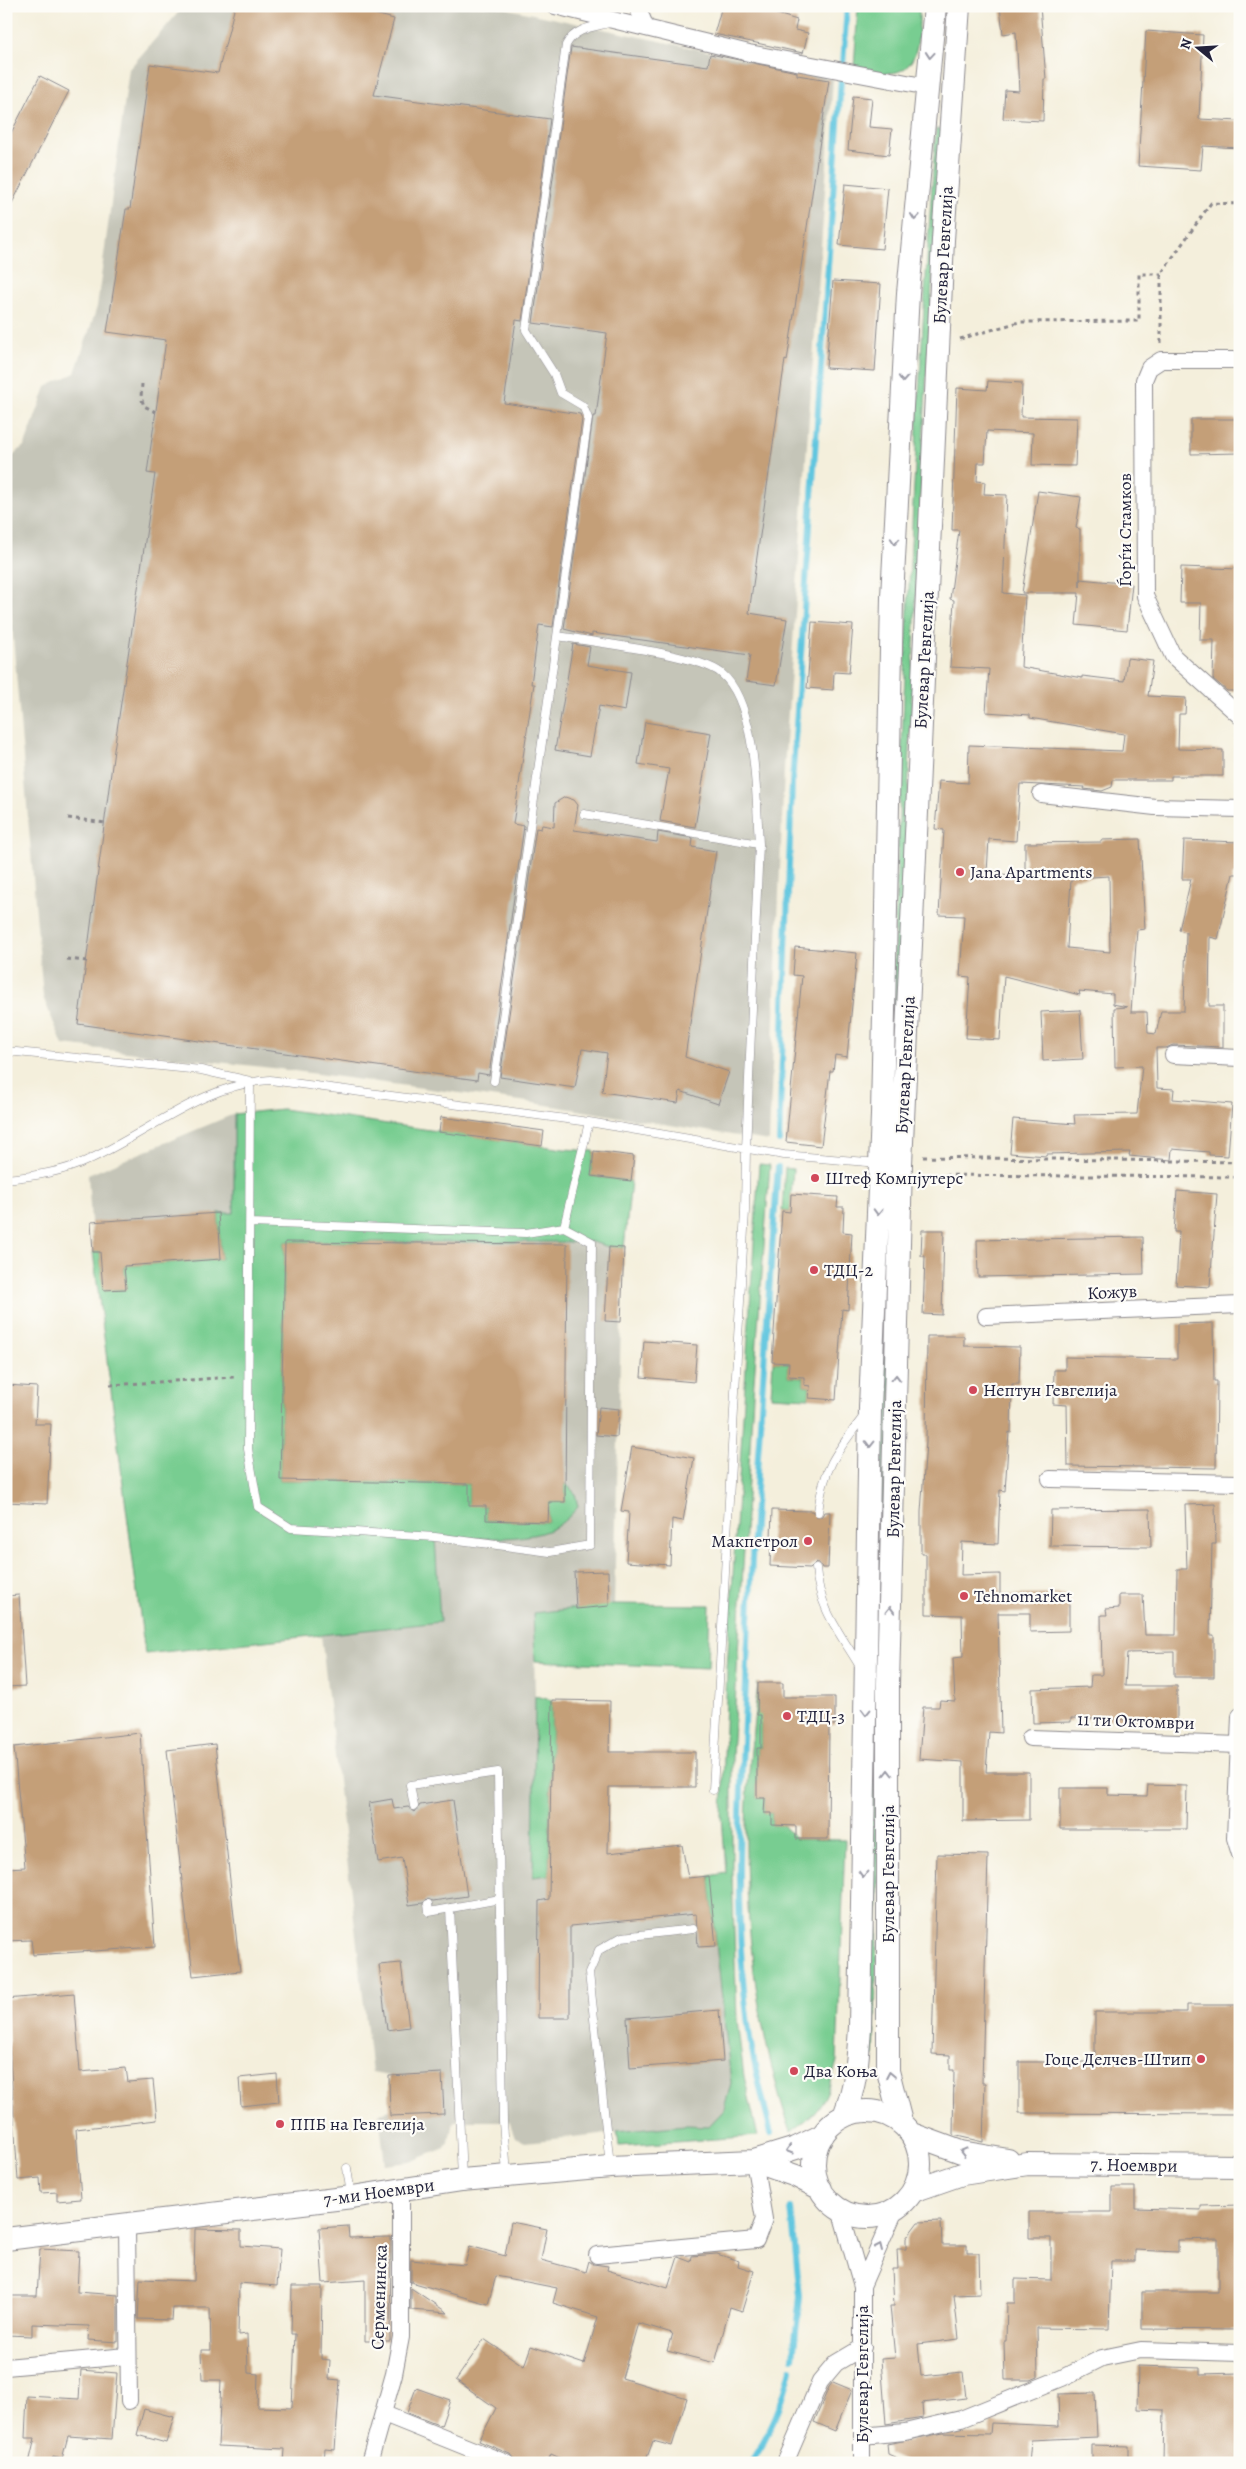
<svg xmlns="http://www.w3.org/2000/svg" width="1246" height="2469" viewBox="0 0 1246 2469" font-family="Alegreya,serif">
  <rect width="100%" height="100%" fill="#fdfcf7"/>
  <filter id="ink" filterUnits="userSpaceOnUse"><feTurbulence type="fractalNoise" baseFrequency=".02" numOctaves="2"/><feDisplacementMap in="SourceGraphic" scale="10" xChannelSelector="R" yChannelSelector="G"/><feConvolveMatrix kernelMatrix="1 2 1 2 8 2 1 2 1" color-interpolation-filters="sRGB"/></filter>
  <filter id="wash" filterUnits="userSpaceOnUse"><feTurbulence type="fractalNoise" baseFrequency=".0096" numOctaves="4" result="noise"/><feDisplacementMap in="SourceGraphic" scale="20" xChannelSelector="R" yChannelSelector="G"/><feGaussianBlur stdDeviation="1.12" result="paint"/><feColorMatrix in="noise" values="0 0 0 0 0 0 0 0 0 0 0 0 0 0 0 0 0 1.4 0 .05"/><feComposite in="paint" operator="in"/></filter>
  <g filter="url(#wash)">
    <rect width="100%" height="100%" fill="#f4efdc"/>
    <path fill="#c5c5b8" d="M184,6H495L833,78L784,769L769,1141L528,1102L272,1068L63,1045L43,997L6,553V462L25,445L46,387L75,373L97,307L129,69Z
      M282,1109L564,1149L634,1156L624,1248L621,1321L614,1604L533,1613L535,1696L533,1877L549,1875L688,1878L709,1876L731,2083L724,2110L709,2126L685,2125L525,2142L515,2137L509,2121H454L451,2136L445,2148L410,2162L385,2165L379,2113L390,2110L389,2076L372,2073L321,1635L145,1654L93,1252L88,1175L234,1114Z"/>
    <path fill="#78cd91" stroke="#4d7866" d="M858,6H919C919,30 922,73 889,73C878,74 865,70 854,68Z
      M936,129H942C919,455 908,781 898,1108L888,1107C900,781 912,455 936,129Z
      M282,1109L564,1149L594,1151L591,1176L631,1181L624,1248L609,1247L592,1242H285L280,1480L469,1484V1505L486,1506V1520L548,1522L549,1502H565V1483L575,1493L578,1507C569,1517 559,1527 547,1531C519,1542 467,1537 435,1537L440,1622L145,1654L93,1252H100L104,1290L126,1289L124,1266L221,1259L218,1213H234V1114Z
      M759,1164L770,1165L753,1395L732,1757V1873L737,2020L744,2076L758,2136L619,2146L617,2132L685,2125L709,2126L724,2110L731,2083L709,1876L726,1873L722,1816L727,1669Z
      M785,1168L793,1169L790,1212L782,1211Z
      M884,1230H895L874,2056L865,2057Z
      M773,1362L789,1363L788,1376L804,1377V1385L810,1386L809,1398L771,1396Z
      M614,1604L710,1605L708,1668L535,1661L533,1613Z
      M758,1683V1714L787,1716L761,1724V1748H757V1798H765L764,1813H772V1825H783L796,1839L845,1840L837,2061C827,2099 822,2109 791,2132C757,2035 745,1930 746,1826C747,1779 753,1731 758,1683Z
      M535,1696L552,1700L549,1875L533,1877Z"/>
    <g fill="none" stroke-linecap="round" stroke-linejoin="round">
      <path stroke="#61c6df" stroke-width="6" d="M843,65L847,6
        M779,1141L792,783L841,80
        M771,2133C763,2101 755,2070 750,2038C731,1914 741,1787 747,1663C754,1498 766,1332 778,1167
        M791,2208L800,2297L793,2358
        M750,2463C770,2434 783,2403 791,2369"/>
    </g>
    <g id="blocks">
      <path fill="#c49f78" fill-rule="evenodd" d="M235,6H345L394,19L374,95L550,119L522,321L516,320L504,403L580,414L582,419L553,627L539,625L531,684H534L513,824L524,826L489,1075L478,1073L477,1080L78,1024L114,750L155,474L147,473L166,340L107,332L126,209H130L150,64L218,73Z
        M722,6H751L797,20L795,30L808,33L803,53L714,34Z
        M1000,6H1040L1046,79H1044L1043,121L1003,119L1005,90L1019,91L1016,32L1003,34Z
        M1146,31L1203,35L1199,119L1240,121V148L1203,146L1201,170L1138,166Z
        M571,47L708,66L710,54L797,72V75L829,80L787,361L785,360L749,613L787,619L776,685L746,681L750,655L592,633V636L564,629L593,416H596L607,333L533,323Z
        M40,76L69,91L6,215V143Z
        M853,96L872,98L869,127L892,129L889,155L848,150Z
        M845,184L888,188L882,249L839,245Z
        M833,281L881,284L875,371L826,368Z
        M988,381L1022,383L1021,417L1077,418L1075,466L1032,465L1033,433L987,431L985,463H978L977,481L985,482L984,494L1007,495L1003,593L1025,595L1021,667L1082,678V676L1124,681L1127,658L1153,661L1148,696L1186,698L1185,714H1179L1178,749L1223,750V776H1171V780H1113L1112,787L1102,791L1084,789L1085,787L1020,784L1016,841L989,839L987,873L1025,876V843L1101,842V840L1140,839L1145,929L1137,930L1131,1012H1147L1148,1033L1156,1034L1161,1011H1184L1186,932L1179,930L1191,879H1182L1184,840L1240,842L1239,874H1233L1218,939L1210,937L1209,1006H1223V1047L1173,1045L1166,1048H1156L1157,1088L1174,1089L1173,1099L1232,1104L1228,1156L1209,1155V1152L1172,1149L1171,1160L1129,1156L1130,1152L1047,1154L1046,1156L1010,1153L1013,1119L1075,1124L1074,1115L1137,1114L1142,1066L1115,1067L1114,1008L1127,1007L1113,1004V994L1079,991L1080,995L1004,976L1000,1040L966,1038L970,977L960,976L964,916L939,915L944,830L935,829L939,781L968,783L969,745L1122,751L1124,734L1030,718V715L986,712L989,669L950,667L954,600L950,599L959,530H952L957,388L987,390ZM1109,876L1110,952L1067,948L1071,880H1073V878Z
        M1191,419H1240V453L1191,454Z
        M1038,491L1081,497L1076,528L1080,529V587V579L1132,584L1127,630L1076,625L1079,593H1022Z
        M1181,567L1240,569V691H1227L1213,679L1214,640H1200L1201,603H1180Z
        M812,622L853,625L849,673L834,672L833,690L807,688Z
        M573,644L590,647L587,665L631,672L625,711L599,706L590,756L555,750Z
        M645,722L711,733L695,827L660,821L669,769L638,764Z
        M565,797L574,800L578,805L574,830L657,842L658,832L693,838L692,847L716,851L685,1057L729,1072L718,1104L680,1091L678,1103L602,1092L607,1053L582,1049L575,1088L500,1077L536,828L541,829L542,825L554,827L555,803Z
        M795,947L857,953L847,1057L835,1055L833,1071H830L821,1146L786,1142L802,976L793,975Z
        M1080,1010L1083,1059L1043,1061L1041,1012Z
        M441,1117L544,1131L542,1146L439,1132Z
        M594,1151L634,1156L631,1181L591,1176Z
        M1177,1191L1217,1194L1210,1287L1176,1285L1179,1232H1174Z
        M791,1194L838,1197L837,1207H844L843,1232L852,1233L848,1310L842,1309L836,1400L809,1398L810,1386L804,1385V1377L788,1376L789,1363L772,1362L782,1211L790,1212Z
        M218,1213L221,1259L124,1266L126,1289L103,1290L100,1252H93L91,1222Z
        M922,1230H944L942,1315L923,1314L925,1256H921Z
        M1143,1237L1144,1274L978,1277L977,1240Z
        M285,1242L567,1244L565,1502H549L548,1522L486,1520V1506H469V1484L280,1480Z
        M609,1247L624,1248L621,1322L605,1321Z
        M1213,1323L1214,1381H1217L1216,1468L1068,1466L1067,1405L1053,1404L1054,1370H1065V1357L1177,1359V1324Z
        M927,1336H964V1346L1020,1347L1019,1384H1012L1011,1433L1009,1432L1005,1491L1000,1490L998,1544L962,1542L961,1575L1000,1574V1595L1069,1594V1631L1030,1632V1613H998L1001,1733L989,1732L986,1772H1029V1820L963,1821V1762L919,1759L923,1707H939L940,1700L955,1701L953,1658L963,1657L962,1615L926,1614V1554H921V1512L926,1443Z
        M644,1341L697,1345L694,1382L641,1377Z
        M6,1385L37,1387L35,1424H51L47,1504L6,1502Z
        M599,1407L619,1409L617,1437L596,1435Z
        M632,1447L694,1458L683,1521L672,1519L670,1565L626,1562L629,1512L621,1511Z
        M1215,1504L1216,1544H1212L1210,1635H1214V1677H1174V1652L1127,1653L1125,1686H1177V1721L1071,1718V1722L1033,1723L1032,1689L1090,1687L1091,1675H1102L1101,1615H1107L1106,1609L1119,1608V1595H1143L1145,1635H1176L1177,1569H1187L1185,1505Z
        M1150,1509L1151,1547L1050,1546L1051,1510Z
        M772,1510L812,1511L818,1518L822,1516L824,1512H830L828,1568H822L820,1564L816,1562L810,1568L770,1566Z
        M608,1571L609,1606L576,1609L574,1572Z
        M19,1595L25,1686L6,1687V1596Z
        M758,1683H783V1697H835V1725H829L828,1839H796V1826L772,1825V1813H764L765,1798H757V1748H761V1715H757Z
        M552,1700L610,1701L609,1752H695V1787H609L608,1853L682,1845L688,1878L709,1876L716,1946L698,1947L696,1914L570,1926V2018H538L539,1901L549,1899Z
        M140,1733L155,1947L33,1955L31,1940L6,1941V1868L25,1867L14,1747Z
        M215,1744L240,1971L193,1976L167,1750Z
        M1148,1785L1187,1786L1186,1829H1060V1788H1108V1795L1147,1796Z
        M392,1799L394,1809L408,1807L415,1812L420,1805L453,1800L467,1896L433,1901L427,1899L423,1903L409,1905L402,1858L378,1862L369,1803Z
        M937,1854L988,1855L982,2083H985L983,2142L953,2135L954,2070H950V2055L932,2054Z
        M401,1963L409,2027L387,2030L379,1965Z
        M74,1993L80,2072L126,2068L128,2082L153,2080L157,2120L76,2129L81,2199L57,2201V2192L41,2193L40,2178L18,2180L6,1999Z
        M1187,2005H1239L1238,2114L1019,2113V2062H1095V2012H1187Z
        M719,2010L723,2061L630,2068L627,2018Z
        M442,2073L444,2114L390,2116L389,2076Z
        M277,2074L279,2102L241,2106L239,2078Z
        M1112,2187H1135V2208L1201,2210V2206L1240,2205V2330L1142,2329V2292H1218V2239L1178,2240V2252L1135,2250V2261H1111L1109,2329L1037,2328L1038,2377L1031,2380H1005L1004,2341H1006L1007,2303H1015V2279L1051,2280V2238H1029V2212H1112Z
        M941,2221L942,2245H967V2253H979L980,2294L954,2295L959,2339L918,2344L921,2376L963,2372L966,2398L922,2403L923,2418L886,2424L881,2359L895,2358L890,2306H894L892,2269H898L897,2249H906V2238L918,2222Z
        M511,2222L547,2229L541,2260L586,2272L589,2261L593,2264L608,2266L607,2270L668,2288L678,2257L691,2262L692,2256L717,2254L739,2261L738,2266L754,2271L742,2311L730,2307L715,2363L667,2351L672,2333L638,2323L622,2378L687,2398L672,2446L653,2441L645,2463H571L551,2454L547,2463H516L510,2454L479,2441L496,2408L456,2380L484,2339L524,2366L531,2346L584,2364L598,2317L553,2303L557,2288L496,2276L488,2304L411,2282V2260L465,2265L470,2246L505,2256Z
        M348,2226L349,2238L391,2237L390,2341H365V2280L323,2283L319,2228Z
        M195,2229L241,2230V2246L280,2249L277,2286L239,2283L238,2335L247,2334L248,2373L258,2374L257,2407L292,2408L295,2334H291L292,2286H322L321,2359L330,2360L329,2379L340,2380L335,2450L325,2449L324,2463H284L285,2449L218,2446L221,2380H202L201,2350H211L210,2308H173L172,2320L138,2319L140,2279L194,2281Z
        M40,2249L79,2251L77,2292L118,2295V2342L88,2340L89,2326L32,2324V2336L6,2335V2296H37Z
        M411,2288L448,2313L411,2310Z
        M1138,2366L1200,2368V2374L1240,2373V2461L1163,2463L1164,2410L1137,2409Z
        M81,2370L117,2373L112,2439L68,2436L62,2459L53,2457L51,2463H29L35,2438H25L27,2396L79,2399Z
        M833,2382L852,2390L835,2431L814,2422L829,2387Z
        M416,2388L450,2400L441,2426L407,2413Z
        M1095,2393L1097,2437L1031,2440L1029,2463H908L888,2454L887,2444L943,2433L990,2434L991,2423L1059,2426L1058,2394Z
        M144,2409L174,2417L166,2443L137,2435Z
        M1092,2445L1129,2446V2463H1092Z"/>
    </g>
  </g>
  <g filter="url(#ink)">
    <use href="#blocks" fill-opacity="0" stroke="#8b888c" stroke-width="1"/>
    <g fill="none" stroke-linecap="round" stroke-linejoin="round">
      <g stroke="#8b888c" stroke-width="9">
        <path id="lane" d="M558,636C593,642 697,654 721,673C758,703 756,800 759,844
          M584,814L759,844L746,1149L745,1211L713,1790
          M6,1051L201,1070L250,1081L248,1449L258,1507L291,1528L435,1537L550,1552L590,1545L592,1242L564,1227L589,1122
          M494,1081L588,418L583,406L561,393L554,374L526,330L566,45C575,28 593,27 609,23
          M6,1179C34,1176 63,1172 88,1160C148,1133 203,1084 270,1080L589,1122L784,1155L879,1163
          M250,1223L526,1233L564,1227
          M818,1512C823,1467 838,1450 864,1416
          M816,1568C819,1608 839,1632 859,1665
          M414,1806L410,1785L498,1772L503,2122L507,2174
          M428,1904L429,1912L500,1899
          M450,1908L462,2178
          M610,2165L589,1973L599,1950L622,1937L693,1929
          M347,2168L351,2195"/>
      </g>
      <g stroke="#8b888c" stroke-width="18">
        <path id="street" d="M555,6L749,53L928,87
          M637,6L646,28
          M1240,360H1161L1149,368L1144,380L1145,596L1173,656L1240,716
          M1041,794L1155,807L1240,809
          M1173,1055L1240,1058
          M986,1316L1240,1305
          M1050,1479L1240,1483
          M1240,1716L1235,1838L1240,1854
          M1030,1738L1240,1745
          M840,2209L862,2286V2463
          M127,2224L129,2401
          M597,2255L756,2240L764,2219L754,2161
          M862,2286L896,2208
          M6,2367L127,2356
          M384,2414L506,2463
          M862,2436L905,2432L961,2419L1062,2378L1102,2358L1141,2350L1240,2353
          M369,2463L394,2374L401,2337V2189
          M785,2463L820,2382L836,2363L863,2347"/>
      </g>
      <g stroke="#8b888c" stroke-width="24">
        <path id="secondary" d="M814 2164a53 53 0 1 1 106 0a53 53 0 1 1-106 0Z
          M844,2116C856,2085 858,2060 860,2027L870,1408L882,1115L892,597L908,293L935,6
          M901,2122L888,2071V1684L901,1164L943,240L959,6
          M912,2134L961,2152L1008,2160
          M754,2161L796,2176L821,2189
          M913,2191L962,2174L1028,2164L1240,2166
          M6,2239L352,2197L462,2180L610,2167L754,2161L796,2148L823,2135"/>
      </g>
      <path stroke="#8b888c" stroke-width="3" stroke-dasharray="4 4" stroke-linecap="butt" d="M960,339L1019,322L1139,321V274H1161
        M1161,343V274L1211,203L1240,204
        M142,384L141,397L144,406L156,412
        M68,818L106,823
        M67,959L87,961
        M923,1157L1240,1162
        M921,1175L1240,1177
        M110,1385L235,1377"/>
      <use href="#lane" stroke="#fff" stroke-width="8"/>
      <use href="#street" stroke="#fff" stroke-width="16"/>
      <use href="#secondary" stroke="#fff" stroke-width="22"/>
    </g>
    <defs><path id="oneway-chevron" d="M-2-3.5L2.5 0L-2 3.5" fill="none" stroke-width="1.6" stroke-linecap="round" stroke-linejoin="round" transform="scale(1.25)"/></defs>
    <g stroke="#9c9ca7">
      <use href="#oneway-chevron" transform="translate(930 55) rotate(95)"/>
      <use href="#oneway-chevron" transform="translate(915 217) rotate(96)"/>
      <use href="#oneway-chevron" transform="translate(903 379) rotate(93)"/>
      <use href="#oneway-chevron" transform="translate(895 541) rotate(93)"/>
      <use href="#oneway-chevron" transform="translate(878 1212) rotate(92)"/>
      <use href="#oneway-chevron" transform="translate(896 1378) rotate(-89)"/>
      <use href="#oneway-chevron" transform="translate(870 1444) rotate(91)"/>
      <use href="#oneway-chevron" transform="translate(890 1610) rotate(-89)"/>
      <use href="#oneway-chevron" transform="translate(866 1712) rotate(91)"/>
      <use href="#oneway-chevron" transform="translate(888 1773) rotate(-90)"/>
      <use href="#oneway-chevron" transform="translate(863 1874) rotate(91)"/>
      <use href="#oneway-chevron" transform="translate(890 2075) rotate(-101)"/>
      <use href="#oneway-chevron" transform="translate(789 2150) rotate(163)"/>
      <use href="#oneway-chevron" transform="translate(963 2152) rotate(-166)"/>
      <use href="#oneway-chevron" transform="translate(879 2247) rotate(-66)"/>
    </g>
  </g>
  <g fill="#d1495b" stroke="#fdfcf7" stroke-width="2">
    <circle cx="960" cy="872" r="5"/>
    <circle cx="815" cy="1178" r="5"/>
    <circle cx="814" cy="1270" r="5"/>
    <circle cx="973" cy="1390" r="5"/>
    <circle cx="808" cy="1541" r="5"/>
    <circle cx="964" cy="1596" r="5"/>
    <circle cx="787" cy="1716" r="5"/>
    <circle cx="1201" cy="2059" r="5"/>
    <circle cx="794" cy="2071" r="5"/>
    <circle cx="280" cy="2124" r="5"/>
  </g>
  <g text-anchor="middle" stroke-width="4.5" stroke-linejoin="round" paint-order="stroke">
    <g font-size="18" fill="#22223b" stroke="#fdfcf7">
      <text transform="translate(943 255) rotate(-87)" y="6">Булевар Гевгелија</text>
      <text transform="translate(1125 530) rotate(-90)" y="6">Ѓорѓи Стамков</text>
      <text transform="translate(924 660) rotate(-87)" y="6">Булевар Гевгелија</text>
      <text transform="translate(905 1065) rotate(-87)" y="6">Булевар Гевгелија</text>
      <text transform="translate(1112 1292) rotate(-3)" y="6">Кожув</text>
      <text transform="translate(894 1469) rotate(-89)" y="6">Булевар Гевгелија</text>
      <text transform="translate(1136 1721) rotate(2)" y="6">11 ти Октомври</text>
      <text transform="translate(888 1874) rotate(-90)" y="6">Булевар Гевгелија</text>
      <text transform="translate(1134 2165) rotate(1)" y="6">7. Ноември</text>
      <text transform="translate(379 2192) rotate(-8)" y="6">7-ми Ноември</text>
      <text transform="translate(379 2297) rotate(-88)" y="6">Серменинска</text>
      <text transform="translate(862 2374) rotate(-90)" y="6">Булевар Гевгелија</text>
    </g>
    <g font-size="18" fill="#22223b" stroke="#fdfcf7" text-anchor="start">
      <text x="970" y="878">Jana Apartments</text>
      <text x="825" y="1184">Штеф Компјутерс</text>
      <text x="824" y="1276">ТДЦ-2</text>
      <text x="983" y="1396">Нептун Гевгелија</text>
      <text x="798" y="1547" text-anchor="end">Макпетрол</text>
      <text x="974" y="1602">Tehnomarket</text>
      <text x="797" y="1722">ТДЦ-3</text>
      <text x="1191" y="2065" text-anchor="end">Гоце Делчев-Штип</text>
      <text x="804" y="2077">Два Коња</text>
      <text x="290" y="2130">ППБ на Гевгелија</text>
    </g>
  </g>
  <rect width="1246" height="2469" fill="none" stroke="#fdfcf7" stroke-width="25"/>
  <g transform="translate(1198 48) rotate(288)" stroke="#fdfcf7" stroke-width="4" paint-order="stroke">
  <path d="M0-4L9 19L0 12L-9 19Z" fill="#22223b"/>
  <text y="-8" font-size="14" font-weight="bold" text-anchor="middle" fill="#22223b">N</text>
  </g>
</svg>
